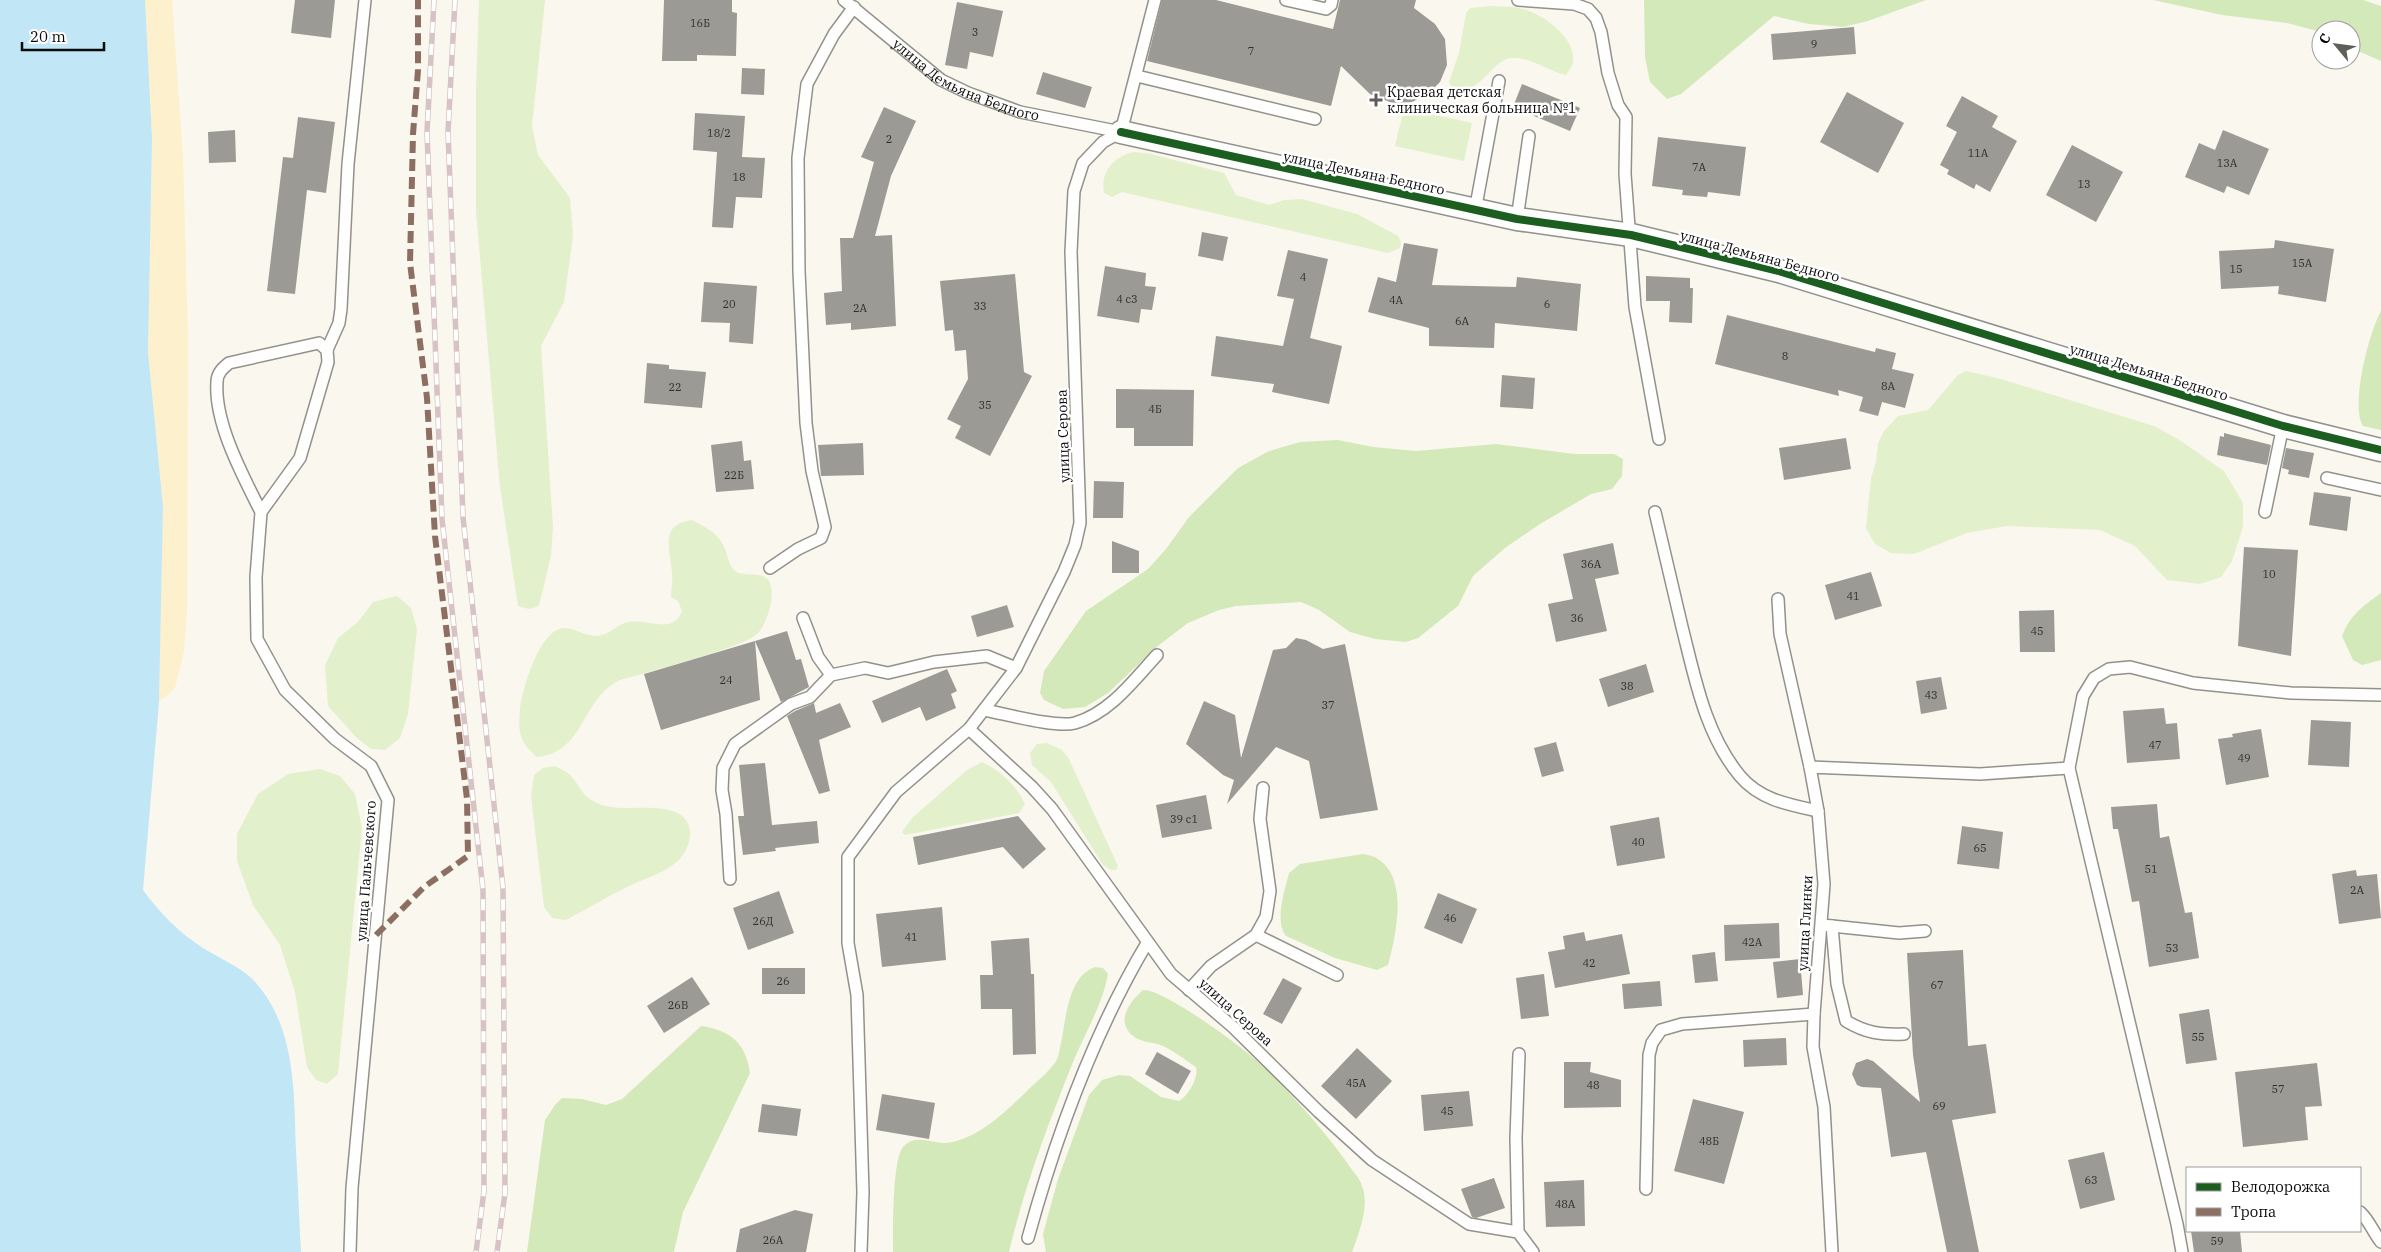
<svg xmlns="http://www.w3.org/2000/svg" width="2381" height="1252" viewBox="0 0 2381 1252" font-family="'IBM Plex Serif',serif">
  <rect width="100%" height="100%" fill="#faf7ee"/>
  <path fill="#e3f0cc" d="M479,0H545L532,126L538,155L570,198L573,236L564,302L541,346L553,527L551,556L539,606L529,609L518,606L500,487L476,211V89Z
    M1492,6C1501,7 1513,6 1523,9C1543,14 1576,38 1573,61C1573,66 1569,70 1566,75C1548,71 1533,58 1514,58C1493,57 1485,90 1455,93L1449,82L1459,53L1466,13L1470,8Z
    M1404,108L1472,123L1464,161L1395,146Z
    M1134,152L1151,154L1224,173L1236,195L1269,205L1284,200L1302,199L1357,214L1398,236L1401,242L1400,248L1388,253L1122,192L1112,197L1104,193C1100,172 1114,156 1134,152Z
    M1966,371L2001,379L2154,426L2178,439L2224,471L2243,503V527L2232,561L2221,577L2200,584L2167,580L2135,546L2100,530L2007,526L1967,533L1914,554L1891,553L1875,544L1866,528L1871,478L1876,462L1878,443L1884,431L1898,416L1928,410L1958,375Z
    M692,520C703,526 715,531 722,543C728,552 727,566 737,572C747,577 763,571 769,581C773,588 772,600 770,607C768,616 763,628 757,634C743,647 664,667 642,674C633,677 621,678 613,684C581,705 582,753 537,757C519,741 518,733 520,710C522,690 540,627 565,628C577,629 591,639 602,635C611,633 619,623 629,622C650,619 673,635 682,611L678,601L671,597C671,589 673,581 672,573C671,551 658,524 692,520Z
    M397,596L411,608L417,629L408,714L400,738L385,750L371,749L356,737L328,706L325,665L338,638L358,622L373,602Z
    M1047,743L1062,750L1068,757L1118,866L1116,870H1111L1103,865L1051,782L1032,765L1030,753L1037,744Z
    M982,762C1001,771 1016,785 1025,804L1019,813L905,835L902,832L912,818L967,770Z
    M555,766C560,769 567,771 571,776C579,784 581,795 593,801C617,815 650,802 675,812C699,821 691,852 674,864C661,874 644,879 629,886C608,896 587,909 566,920L552,918L544,907L531,796L534,775L543,768Z
    M320,769L340,776L355,794L362,828L338,1074L327,1084L316,1080L307,1067L295,992L280,945L253,905L237,861V834L258,794L288,774Z"/>
  <path fill="#d4e9b9" d="M1644,0H1926L1868,21L1843,27L1809,24L1774,16L1681,94L1667,99L1650,82L1645,57Z
    M2153,0H2363L2381,6V61L2351,48V30H2321V32L2287,23L2222,15Z
    M2381,311V430L2363,426C2350,406 2369,332 2381,311Z
    M1338,440L1373,447L1416,451L1496,444L1574,454H1614L1623,459L1622,476L1612,489L1591,494L1540,524L1505,548L1473,576L1458,606L1418,638L1406,642L1375,639L1350,632L1319,610L1301,602L1236,606L1219,610L1188,623L1159,645L1108,693L1085,707L1063,709L1044,700L1040,693L1044,671L1086,611L1148,569L1166,549L1189,517L1238,468L1269,451L1300,442Z
    M2381,593V660L2362,665L2353,660L2342,636C2349,616 2364,605 2381,593Z
    M1363,854C1368,855 1374,856 1378,859C1409,879 1396,935 1388,965L1377,970L1335,958L1286,936C1274,920 1285,890 1289,873L1300,864Z
    M1095,967L1103,968L1108,974C1102,1007 1083,1036 1071,1067C1047,1127 1024,1188 1009,1252H893C893,1232 892,1160 903,1147C917,1131 936,1147 953,1142C985,1134 1009,1108 1032,1086C1040,1079 1048,1072 1054,1064C1059,1059 1059,1050 1061,1043C1066,1019 1068,976 1095,967Z
    M1143,990C1163,990 1222,1033 1240,1047C1276,1075 1321,1126 1348,1164C1352,1171 1360,1178 1362,1186C1370,1205 1359,1233 1352,1252H1046L1043,1234L1058,1179L1089,1095L1102,1080L1119,1075L1130,1076L1161,1097L1179,1101C1188,1096 1199,1078 1196,1067C1185,1060 1174,1051 1163,1046C1155,1042 1144,1043 1136,1038C1114,1024 1128,1003 1143,990Z
    M701,1026C730,1030 746,1043 750,1073L683,1212L674,1252H527L545,1120L555,1105L562,1098L582,1099L606,1105L622,1099Z"/>
  <path fill="#fdf0cc" d="M145,0H172L183,157L188,340L187,611L184,651L175,688L159,702L163,507L148,352L152,139Z"/>
  <path fill="#c1e6f6" d="M0,0H145L152,139L148,352L163,507L159,702L143,890C159,912 179,933 203,948C220,959 242,967 256,983C296,1028 294,1094 296,1150C298,1184 299,1218 301,1252H0Z"/>
  <path fill="#9c9a94" d="M295,0H335L331,38L291,33Z
    M664,0H732V12L737,13L736,56L697,55V61H662Z
    M1162,0H1216L1333,29L1340,0H1416L1414,8L1435,24L1445,39L1447,65L1440,82L1428,94L1412,102L1395,104L1370,94L1341,66L1331,106L1147,61Z
    M957,2L1003,11L993,57L970,52L967,69L945,65Z
    M1854,27L1856,54L1773,60L1771,34Z
    M742,68L765,69L764,95L741,94Z
    M1043,72L1092,87L1085,108L1036,94Z
    M1522,84L1580,108L1570,131L1513,107Z
    M1847,92L1904,123L1878,173L1820,142Z
    M1962,96L1998,116L1992,127L2017,141L1990,192L1976,184L1974,189L1947,174L1949,170L1940,165L1957,132L1946,126Z
    M884,107L916,121L891,176L875,236L892,235L896,326L851,330V323L826,325L824,293L842,291L840,238H853L874,162L861,157Z
    M695,113L745,116L742,157L765,158L762,198L736,197L733,228L712,227L717,152L693,150Z
    M298,117L335,122L326,193L307,190L295,294L267,291L283,157L293,158Z
    M235,130L236,162L209,163L208,132Z
    M2223,130L2269,149L2249,195L2227,186L2224,193L2185,177L2199,143L2215,150Z
    M1658,137L1746,147L1740,196L1708,192L1707,197L1682,195L1683,190L1652,186Z
    M2072,145L2123,172L2096,222L2046,195Z
    M1202,232L1228,237L1223,261L1198,256Z
    M2275,240L2334,249L2326,302L2278,294L2279,286L2221,289L2219,251L2274,248Z
    M1404,243L1438,249L1432,285L1516,287L1517,277L1581,284L1577,331L1495,323L1494,348L1429,346V328L1368,312L1378,277L1396,282Z
    M1288,250L1328,259L1310,338L1342,346L1329,404L1272,392L1274,384L1211,376L1216,336L1283,346L1294,299L1277,296Z
    M1105,266L1146,273L1145,286L1156,287L1152,310L1141,309L1139,323L1097,316Z
    M1015,274L1024,372L1032,376L990,456L955,438L961,426L947,419L968,379L966,350L955,351L953,330L945,331L940,281Z
    M1646,276L1690,278V288H1693L1692,323L1669,322L1670,301H1646Z
    M704,282L757,286L753,344L729,342L730,323L701,322Z
    M1727,315L1875,352L1876,348L1896,353L1892,369L1914,374L1905,408L1882,402L1878,416L1859,411L1863,397L1838,390L1839,396L1715,364Z
    M647,363L669,365V369L706,372L702,408L644,403Z
    M1502,375L1535,378L1533,409L1500,407Z
    M1116,389L1194,390L1193,446H1134V428H1116Z
    M2224,433L2271,445L2267,465L2217,455L2220,436L2224,437Z
    M1846,438L1851,469L1784,480L1779,448Z
    M742,441L744,461L751,460L754,489L716,492L711,445Z
    M863,443L864,475L821,476L818,445Z
    M2286,448L2314,453L2309,478L2288,474L2289,470L2282,468Z
    M1094,481L1124,482L1123,518H1093Z
    M2314,492L2351,497L2347,531L2309,525Z
    M1112,541L1139,551V573H1112Z
    M1613,543L1619,574L1595,579L1607,631L1556,642L1548,604L1573,599L1563,554Z
    M2244,547L2298,550L2291,656L2238,646Z
    M1871,572L1882,606L1835,620L1825,585Z
    M1007,605L1014,627L977,637L971,616Z
    M2054,610L2055,652H2020L2019,611Z
    M787,631L796,660L801,659L809,687L781,702L755,641Z
    M1296,638L1306,640L1323,649L1345,644L1378,810L1320,819L1309,761L1276,747L1227,804L1234,780L1223,775L1186,744L1204,701L1235,715L1241,758L1273,650L1286,648Z
    M755,641L760,700L661,730L644,674Z
    M1646,664L1654,692L1608,707L1599,679Z
    M947,669L957,691L951,694L956,708L926,721L920,707L882,723L872,701Z
    M1941,677L1947,709L1921,714L1916,681Z
    M814,703L816,713L840,703L851,727L819,740L830,791L819,794L787,716L795,711Z
    M2164,708L2166,724L2177,723L2180,759L2127,763L2123,711Z
    M2311,720L2351,722L2349,767L2308,765Z
    M2261,729L2269,777L2226,785L2218,739L2233,737L2232,734Z
    M1556,742L1564,771L1542,777L1534,748Z
    M765,763L772,825L817,821L819,843L775,848L776,851L743,855L738,816H744L739,765Z
    M1206,795L1212,829L1162,838L1156,805Z
    M2157,804L2160,838L2169,836L2185,913L2192,912L2199,958L2149,967L2139,901L2132,902L2118,829H2113L2111,807Z
    M1018,816L1046,849L1023,869L1003,847L918,865L913,837Z
    M1659,817L1665,858L1617,866L1610,826Z
    M1962,826L2003,832L1999,869L1957,864Z
    M2356,870L2357,876L2377,874L2381,918L2339,924L2332,874Z
    M779,891L794,933L748,950L733,908Z
    M1438,893L1477,909L1462,944L1424,928Z
    M942,907L946,960L882,967L876,914Z
    M1779,923L1780,958L1725,961L1724,925Z
    M1584,932L1586,941L1622,934L1630,974L1555,988L1548,952L1565,949L1563,936Z
    M1029,938L1031,974H1034L1036,1054L1013,1055L1012,1009H981L980,975H993L991,941Z
    M1963,950L1968,1046L1986,1044L1996,1113L1952,1120L1979,1252H1947L1926,1152L1891,1157L1881,1088L1862,1087L1857,1085L1852,1074L1856,1063L1867,1059L1873,1061L1920,1102L1913,1055L1907,953Z
    M1715,952L1718,981L1695,983L1692,955Z
    M1800,959L1803,995L1777,998L1773,962Z
    M762,968H805V994H762Z
    M1544,974L1549,1016L1521,1019L1516,978Z
    M692,977L710,1004L664,1033L647,1006Z
    M1283,978L1302,988L1282,1024L1263,1014Z
    M1660,981L1662,1006L1624,1009L1622,984Z
    M2209,1009L2217,1060L2186,1064L2179,1014Z
    M1786,1038L1787,1065L1744,1067L1743,1040Z
    M1357,1048L1392,1081L1356,1119L1321,1086Z
    M1157,1052L1191,1071L1178,1094L1145,1074Z
    M1564,1062H1591L1590,1072L1621,1080V1107L1564,1108Z
    M2317,1063L2322,1106L2305,1107L2308,1140L2243,1147L2235,1072Z
    M1469,1091L1473,1126L1424,1131L1421,1095Z
    M882,1094L935,1103L929,1139L876,1130Z
    M1693,1099L1744,1112L1724,1184L1674,1171Z
    M762,1104L801,1109L797,1136L758,1132Z
    M2104,1152L2115,1200L2080,1209L2068,1160Z
    M1494,1178L1505,1208L1476,1218L1472,1217L1461,1189Z
    M1584,1180L1585,1226L1546,1227L1544,1182Z
    M795,1210L813,1214L806,1252H736L740,1229Z
    M2191,1231H2240L2242,1252H2194Z"/>
  <g fill="none" stroke-linecap="round" stroke-linejoin="round">
    <g stroke="#93918d" stroke-width="14">
      <g id="lane">
        <path id="s1" d="M844,0L941,80L968,93L1020,112L1121,132"/>
        <path d="M1286,0L1326,9L1331,5L1332,0"/>
        <path d="M1518,0L1574,4L1588,9L1596,18L1601,32L1608,73L1618,105L1626,117L1625,174L1635,307L1659,439"/>
        <path d="M1137,76L1315,119"/>
        <path d="M1121,132L1155,0"/>
        <path d="M1475,211L1499,81"/>
        <path d="M1517,219L1529,136"/>
        <path d="M327,350L339,323L341,309L348,164L365,0"/>
        <path d="M2327,478L2381,490"/>
        <path d="M261,512C243,476 214,423 217,382C217,373 223,368 229,363L319,343L327,350L328,362L300,458L261,512L256,577L257,639L285,690L335,739L371,766L388,800L352,1188L350,1252"/>
        <path d="M1655,512C1664,550 1673,589 1682,627C1695,678 1705,734 1740,776C1760,800 1790,805 1818,811"/>
        <path d="M2265,512L2283,426"/>
        <path d="M770,568L798,549L821,538L825,527L812,471L806,423L799,271L798,158L807,84L834,34L854,7"/>
        <path d="M1778,599L1780,634L1810,767"/>
        <path d="M803,618L818,657L831,675"/>
        <path d="M984,710C1006,714 1056,728 1075,723C1110,713 1134,680 1157,655"/>
        <path d="M969,729L1032,787L1052,809L1171,974L1233,1027L1319,1112L1372,1160L1469,1224L1518,1232L1533,1252"/>
        <path d="M730,879L726,814L722,790L723,768L735,744L791,704L810,697L831,675L865,668L888,673L934,662L987,656L1016,668"/>
        <path d="M1822,925L1832,926L1837,984L1846,1021C1866,1033 1881,1035 1904,1034"/>
        <path d="M1832,926L1899,933L1925,931"/>
        <path d="M1256,935L1337,975"/>
        <path d="M1189,990L1211,966L1256,935L1266,917L1270,891L1260,819L1263,788"/>
        <path d="M1646,1189L1649,1055L1652,1043L1661,1030L1682,1024L1814,1014"/>
        <path d="M2360,1212C2369,1220 2373,1232 2381,1242"/>
        <path d="M1518,1232L1516,1138L1519,1054"/>
        <path d="M1028,1238C1056,1136 1093,1034 1147,943"/>
        <path d="M861,1252L863,1192L857,995L848,943V857L896,792L969,729L1016,668L1064,572L1075,545L1080,523L1071,252L1074,191L1083,163L1103,142L1121,132"/>
        <path d="M1832,1252L1824,1107L1813,1047L1814,1014L1824,884L1818,811L1810,767L1980,774L2069,768"/>
        <path d="M2182,1252L2177,1224L2069,768L2083,696L2094,678L2109,669L2130,667L2193,683L2291,693L2381,695"/>
      </g>
    </g>
    <g stroke="#93918d" stroke-width="25">
      <path id="street" d="M1121,132L1517,219L1631,235L1779,271L2283,426L2381,450"/>
    </g>
    <use href="#lane" stroke="#fefefc" stroke-width="11"/>
    <use href="#street" stroke="#fefefc" stroke-width="22"/>
    <g stroke="#d7c3c4" stroke-width="5.5">
      <path id="rail" d="M434,0L427,132L442,519L483,890L484,1191L476,1252
        M455,0L448,132L463,517L503,888L505,1193L497,1252"/>
    </g>
    <use href="#rail" stroke="#fff" stroke-width="4" stroke-dasharray="11" stroke-linecap="butt"/>
    <path stroke="#8d6e63" stroke-width="6" stroke-dasharray="12 6" stroke-linecap="butt" d="M376,935L424,887L468,856L467,799L435,536L427,398L410,263L413,134L418,70V0"/>
    <g stroke="#fff" stroke-width="11">
      <path id="cycleway" d="M1121,132L1517,219L1631,235L1779,271L2283,426L2381,450"/>
    </g>
    <use href="#cycleway" stroke="#1b5e20" stroke-width="8"/>
  </g>
  <path fill="#5f5e5a" stroke="#fff" stroke-width="2" d="M1373.5 92.5h5v5h5v5h-5v5h-5v-5h-5v-5h5z"/>
  <g text-anchor="middle" stroke-width="5" stroke-linejoin="round" paint-order="stroke">
    <g font-size="11" fill="#2f2f2d">
      <text x="700" y="27">16Б</text>
      <text x="975" y="36">3</text>
      <text x="1814" y="48">9</text>
      <text x="1251" y="55">7</text>
      <text x="719" y="137">18/2</text>
      <text x="889" y="143">2</text>
      <text x="1978" y="157">11А</text>
      <text x="2227" y="167">13А</text>
      <text x="1699" y="171">7А</text>
      <text x="739" y="181">18</text>
      <text x="2084" y="188">13</text>
      <text x="2302" y="267">15А</text>
      <text x="2236" y="273">15</text>
      <text x="1303" y="281">4</text>
      <text x="1127" y="303">4 с3</text>
      <text x="1396" y="304">4А</text>
      <text x="729" y="308">20</text>
      <text x="1547" y="308">6</text>
      <text x="980" y="310">33</text>
      <text x="860" y="312">2А</text>
      <text x="1462" y="325">6А</text>
      <text x="1785" y="360">8</text>
      <text x="1888" y="390">8А</text>
      <text x="675" y="391">22</text>
      <text x="985" y="409">35</text>
      <text x="1155" y="413">4Б</text>
      <text x="734" y="479">22Б</text>
      <text x="1591" y="568">36А</text>
      <text x="2269" y="578">10</text>
      <text x="1853" y="600">41</text>
      <text x="1577" y="622">36</text>
      <text x="2037" y="635">45</text>
      <text x="726" y="684">24</text>
      <text x="1627" y="690">38</text>
      <text x="1931" y="699">43</text>
      <text x="1328" y="709">37</text>
      <text x="2155" y="749">47</text>
      <text x="2244" y="762">49</text>
      <text x="1184" y="823">39 с1</text>
      <text x="1638" y="846">40</text>
      <text x="1980" y="852">65</text>
      <text x="2151" y="873">51</text>
      <text x="2357" y="894">2А</text>
      <text x="1450" y="922">46</text>
      <text x="763" y="925">26Д</text>
      <text x="911" y="941">41</text>
      <text x="1752" y="946">42А</text>
      <text x="2172" y="952">53</text>
      <text x="1589" y="967">42</text>
      <text x="783" y="985">26</text>
      <text x="1937" y="989">67</text>
      <text x="678" y="1009">26В</text>
      <text x="2198" y="1041">55</text>
      <text x="1356" y="1087">45А</text>
      <text x="1593" y="1089">48</text>
      <text x="2278" y="1093">57</text>
      <text x="1939" y="1110">69</text>
      <text x="1447" y="1115">45</text>
      <text x="1709" y="1145">48Б</text>
      <text x="2091" y="1184">63</text>
      <text x="1565" y="1208">48А</text>
      <text x="773" y="1244">26А</text>
      <text x="2217" y="1245">59</text>
    </g>
    <g font-size="14" fill="#0b0b0b" stroke="#fff">
      <text dy="5" stroke="none"><textPath href="#s1" startOffset="148">улица Демьяна Бедного</textPath></text>
      <text transform="translate(1364 173) rotate(12)" y="5">улица Демьяна Бедного</text>
      <text transform="translate(1760 256) rotate(15)" y="5">улица Демьяна Бедного</text>
      <text transform="translate(2149 372) rotate(17)" y="5">улица Демьяна Бедного</text>
      <text transform="translate(1063 436) rotate(-92)" y="5">улица Серова</text>
      <text transform="translate(366 871) rotate(-86)" y="5">улица Пальчевского</text>
      <text transform="translate(1805 923) rotate(-87)" y="5">улица Глинки</text>
      <text transform="translate(1236 1012) rotate(42)" y="5">улица Серова</text>
    </g>
    <g font-size="14" fill="#0b0b0b" stroke="#fff" text-anchor="start">
      <text x="1387" y="97">Краевая детская<tspan x="1387" dy="16">клиническая больница №1</tspan></text>
    </g>
  </g>
  <rect x="2186" y="1167" width="175" height="65" fill="#ffffff" stroke="#9d9d9d"/>
  <rect x="2196" y="1183" width="25" height="8" fill="#1b5e20" stroke="#9d9d9d"/>
  <text x="2231" y="1192" font-size="15" fill="#0b0b0b">Велодорожка</text>
  <rect x="2196" y="1208" width="25" height="8" fill="#8d6e63" stroke="#9d9d9d"/>
  <text x="2231" y="1217" font-size="15" fill="#0b0b0b">Тропа</text>
  <g transform="translate(2336 45) rotate(299)"><circle r="24" fill="#ffffff" stroke="#9d9d9d"/>
  <path d="M0-4L9 19L0 12L-9 19Z" fill="#5f5e5a"/>
  <text y="-8" font-size="14" font-weight="bold" text-anchor="middle" fill="#0b0b0b">С</text>
  </g>
  <path d="M22 42v8h82v-8" fill="none" stroke="#0b0b0b" stroke-width="2.5"/>
  <text x="30" y="42" font-size="15" fill="#0b0b0b" stroke="#ffffff" stroke-width="4" paint-order="stroke">20 m</text>
</svg>
